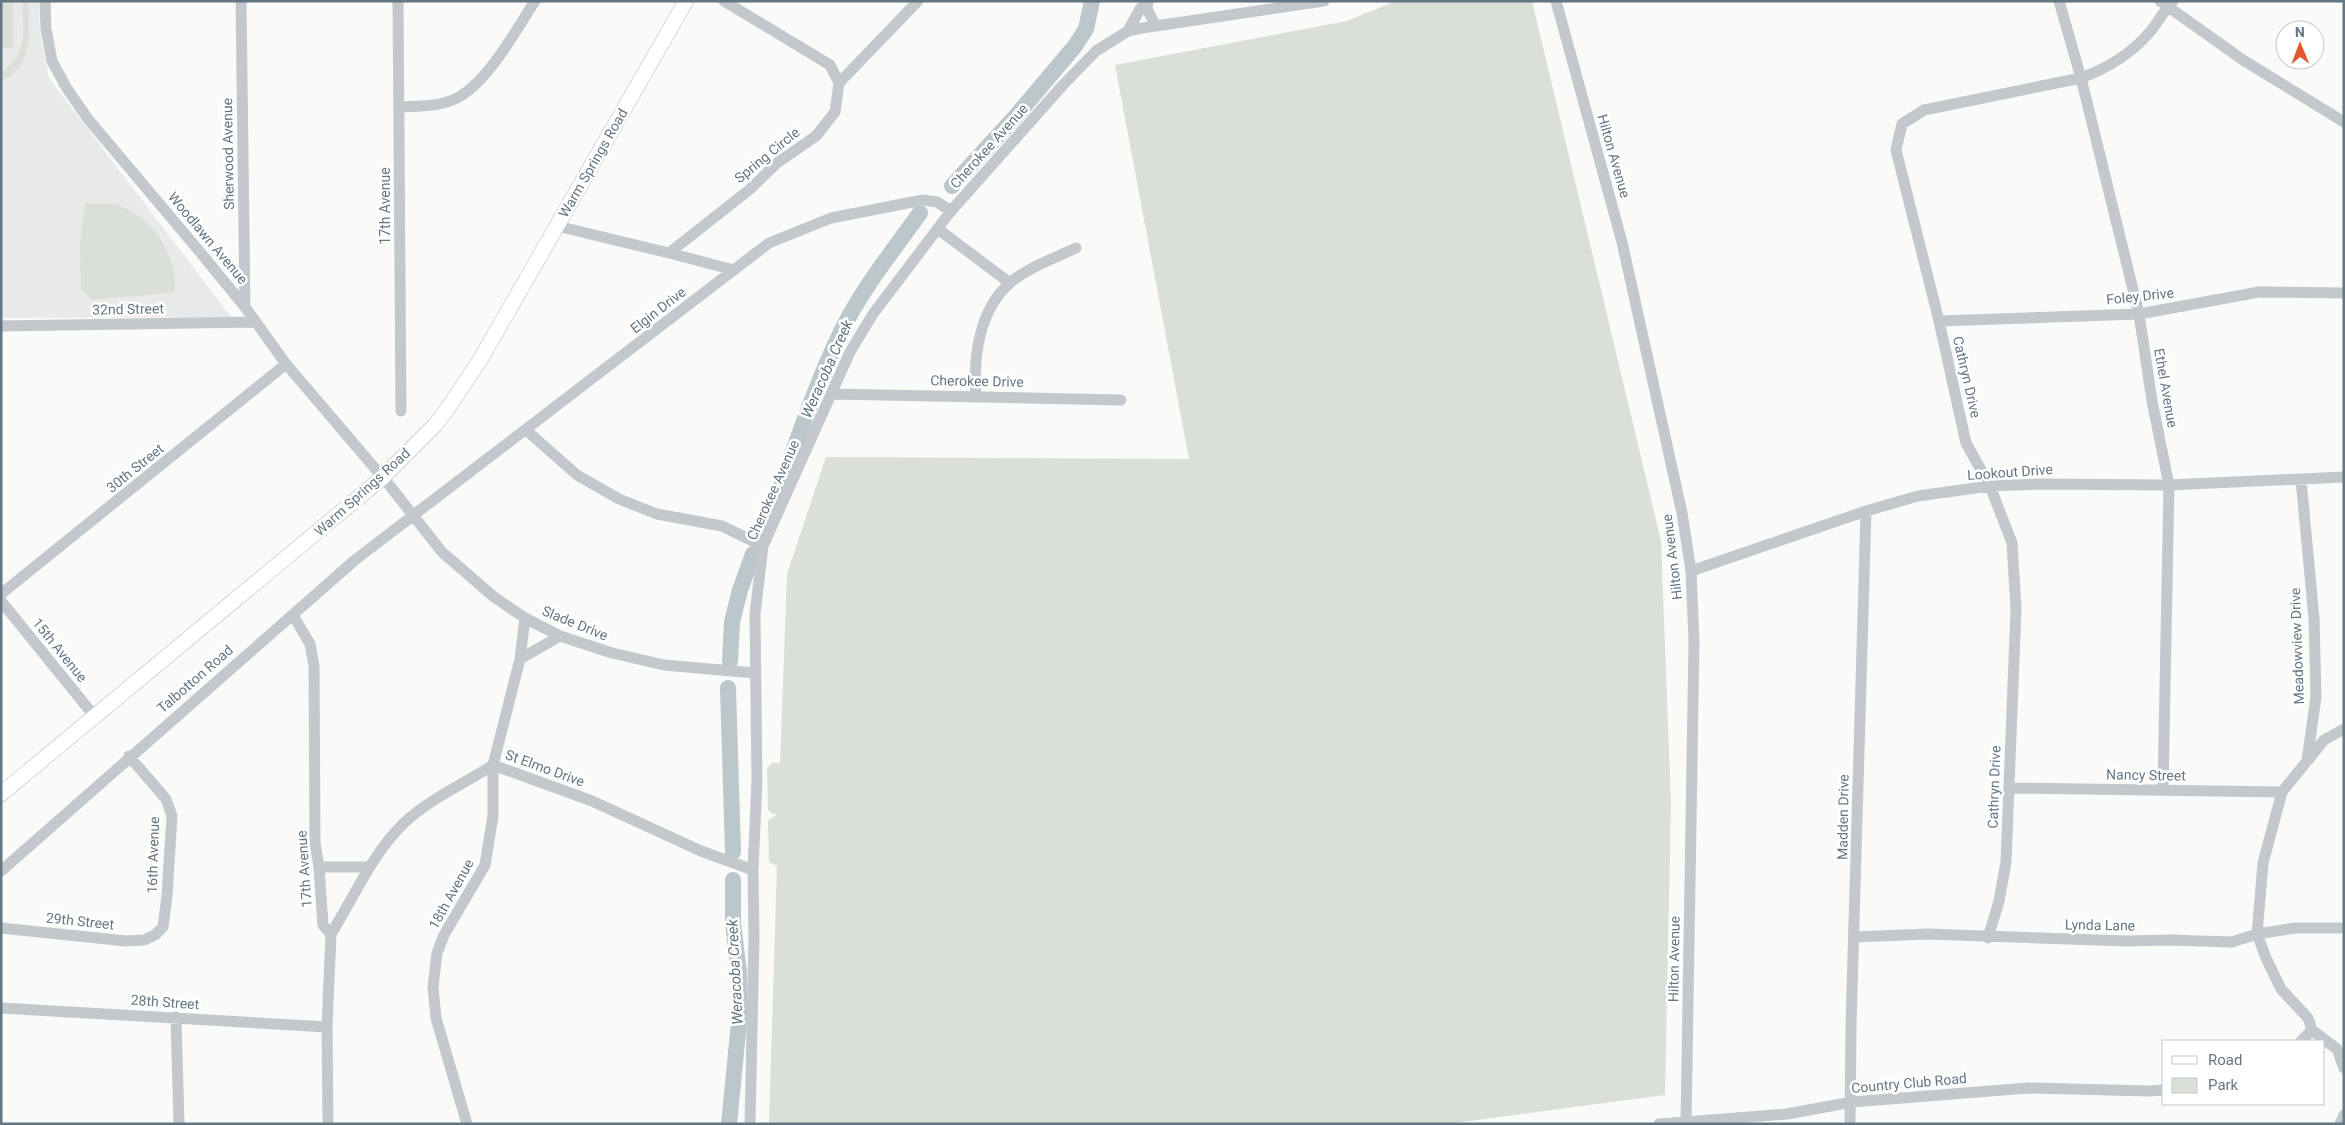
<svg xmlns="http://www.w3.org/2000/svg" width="2345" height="1125" viewBox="0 0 2345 1125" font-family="Roboto,sans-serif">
  <rect width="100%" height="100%" fill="#fafaf8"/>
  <path fill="#e8e9e9" d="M1,1H39L40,32L49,78L231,317L1,318Z"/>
  <path fill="#dadfd7" d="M1,1H13V48H1Z
    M22,1H28C29,30 34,67 1,81V73C29,53 23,32 22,1Z
    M1396,1H1532L1661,541L1671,803L1665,1095L1447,1124H769L777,866L769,862L768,820L778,814H772L768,810L767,768L772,763H780L787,574L826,457L1189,459L1115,65L1347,21Z
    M85,203C94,204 104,203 113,204C152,214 177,254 175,292L92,300L81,288L80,245Z"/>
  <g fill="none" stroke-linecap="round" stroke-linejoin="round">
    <path stroke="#bbc7cb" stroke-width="16" d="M952,186L1015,117L1075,46L1086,29L1092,1
      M782,484C799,433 817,382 840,334C861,290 892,252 920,213
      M762,535L778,494
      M730,661L732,622L740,590L753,554
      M728,688L733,852
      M729,1124L740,1012L739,972L733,923V880"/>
    <g stroke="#b5babe" stroke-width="16">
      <path id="major" d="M1,794L382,478L436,424L448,408L480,360L686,1"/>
    </g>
    <path stroke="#c3c8cc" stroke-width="11" d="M45,1L46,29L52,61L66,87L88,119L200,252L245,307L286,364L390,486L442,552L494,597L525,618L560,636L612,653L664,665L755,673
      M241,1L245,307
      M398,1L401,411
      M1148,1L1147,9L1156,26
      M1556,1L1622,242L1682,513L1691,571L1694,641L1686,1124
      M2059,1L2081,78L2139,314L2152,401L2169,485L2163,790
      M2160,1L2243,60L2344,122
      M1128,31L1140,9L1147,1
      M839,83L918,1
      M400,107C418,106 440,107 457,98C488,82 516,30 535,1
      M557,226L669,253L749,190L777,163L816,136L835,112L839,83L830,65L724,1
      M938,229L1010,283
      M669,253L734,270
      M1939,321L2139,314L2259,292L2344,293
      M1,326L255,322
      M833,394L1121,400
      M976,396C973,357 979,309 1011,282C1029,267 1055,258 1076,248
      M526,430L577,475L619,499L657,514L722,526L763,546
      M2301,480L2314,618L2316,697L2307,761L2282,792L2263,863L2257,934L2266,958L2281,989L2308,1018L2312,1030L2337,1049L2344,1068
      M1691,571L1866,511L1918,496L1990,486L2038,484L2169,485L2344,477
      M1,594L286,364
      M1,601L95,717
      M293,615L310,644L314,666L315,843L319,867L323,925L331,934L327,1027L328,1124
      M520,659L560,636
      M2308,760L2324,740L2344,729
      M2009,788L2282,792
      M319,867H369
      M1,871L355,560L769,243L831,218L923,200L937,202L951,211
      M1,928L126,941L144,940L155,935L163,927L167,896L172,816L166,799L129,756
      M331,934C354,897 372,854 404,823C429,799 464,784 493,765L592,801L701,851L753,870
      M1855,937L1928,934L2127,941L2169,940L2232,942L2257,934L2295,928H2344
      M1988,938L1999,901L2006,862L2016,609L2012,543L1990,486L1966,443L1939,321L1896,150L1902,124L1924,110L2081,78C2108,68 2130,55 2149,33C2158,23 2163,11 2173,1
      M1,1008L327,1027
      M176,1017L179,1124
      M2301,1041L2312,1030
      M467,1124L436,1018L433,987L437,953L444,935L485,865L493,816V765L520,659L525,618
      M750,1124L754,938L753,870L757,781L755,614L763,546L850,352L873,314L951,211L1063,85L1096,51L1128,31L1142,28L1324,1
      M1659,1124L1787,1114L1852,1102L2028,1088L2149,1091L2164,1090
      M1850,1124L1851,1025L1866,511
      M2340,1124L2344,1115"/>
    <use href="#major" stroke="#fff" stroke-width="15"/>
  </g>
  <g text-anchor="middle" stroke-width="5" stroke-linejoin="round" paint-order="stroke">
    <g font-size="14" fill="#657683" stroke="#fff">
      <text transform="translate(989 146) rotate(-48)" y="5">Cherokee Avenue</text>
      <text transform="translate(228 154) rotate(-91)" y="5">Sherwood Avenue</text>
      <text transform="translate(767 155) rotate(-39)" y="5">Spring Circle</text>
      <text transform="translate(1614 156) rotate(74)" y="5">Hilton Avenue</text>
      <text transform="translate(593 163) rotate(-60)" y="5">Warm Springs Road</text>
      <text transform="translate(385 206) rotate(-90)" y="5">17th Avenue</text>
      <text transform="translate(208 238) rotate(50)" y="5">Woodlawn Avenue</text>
      <text transform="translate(2140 296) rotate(-6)" y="5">Foley Drive</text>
      <text transform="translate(128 309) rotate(-1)" y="5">32nd Street</text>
      <text transform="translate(658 310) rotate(-38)" y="5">Elgin Drive</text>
      <text transform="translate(1967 377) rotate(77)" y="5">Cathryn Drive</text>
      <text transform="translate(977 381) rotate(1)" y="5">Cherokee Drive</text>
      <text transform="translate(2166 388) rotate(80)" y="5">Ethel Avenue</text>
      <text transform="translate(135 468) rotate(-39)" y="5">30th Street</text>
      <text transform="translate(2010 472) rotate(-4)" y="5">Lookout Drive</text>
      <text transform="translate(773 490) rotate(-66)" y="5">Cherokee Avenue</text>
      <text transform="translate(362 492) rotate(-42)" y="5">Warm Springs Road</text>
      <text transform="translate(1672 557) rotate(-97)" y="5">Hilton Avenue</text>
      <text transform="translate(575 623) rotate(22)" y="5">Slade Drive</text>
      <text transform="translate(2297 646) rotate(-92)" y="5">Meadowview Drive</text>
      <text transform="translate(60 650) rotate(51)" y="5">15th Avenue</text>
      <text transform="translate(195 679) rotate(-41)" y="5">Talbotton Road</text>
      <text transform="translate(545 768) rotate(20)" y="5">St Elmo Drive</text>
      <text transform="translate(2146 775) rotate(1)" y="5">Nancy Street</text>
      <text transform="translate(1994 787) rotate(-88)" y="5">Cathryn Drive</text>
      <text transform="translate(1843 817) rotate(-89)" y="5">Madden Drive</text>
      <text transform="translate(153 855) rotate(-88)" y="5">16th Avenue</text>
      <text transform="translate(304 869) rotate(-94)" y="5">17th Avenue</text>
      <text transform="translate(451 894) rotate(-61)" y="5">18th Avenue</text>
      <text transform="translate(80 921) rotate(6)" y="5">29th Street</text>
      <text transform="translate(2100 925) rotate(1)" y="5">Lynda Lane</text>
      <text transform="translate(1674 959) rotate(-89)" y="5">Hilton Avenue</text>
      <text transform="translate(165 1002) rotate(4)" y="5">28th Street</text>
      <text transform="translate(1909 1083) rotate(-5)" y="5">Country Club Road</text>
    </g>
    <g font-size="15" font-style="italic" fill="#60757c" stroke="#fff">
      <text transform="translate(827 369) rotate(-66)" y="5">Weracoba Creek</text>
      <text transform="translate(735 972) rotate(-93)" y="5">Weracoba Creek</text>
    </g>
  </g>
  <rect width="2345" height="1125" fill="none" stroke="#657683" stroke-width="5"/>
  <rect x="2162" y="1040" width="162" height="65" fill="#ffffff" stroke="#c1c8cd"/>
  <rect x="2172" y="1056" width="25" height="8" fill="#ffffff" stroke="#c1c8cd"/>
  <text x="2208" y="1065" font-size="15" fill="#657683">Road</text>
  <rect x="2172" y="1078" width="25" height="15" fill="#dadfd7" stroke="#c1c8cd"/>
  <text x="2208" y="1090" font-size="15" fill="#657683">Park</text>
  <g transform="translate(2300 45) rotate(359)"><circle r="24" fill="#ffffff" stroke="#c1c8cd"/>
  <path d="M0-4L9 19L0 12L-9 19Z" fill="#e4572e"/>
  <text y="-8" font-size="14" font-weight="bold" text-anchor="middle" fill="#657683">N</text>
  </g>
</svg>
